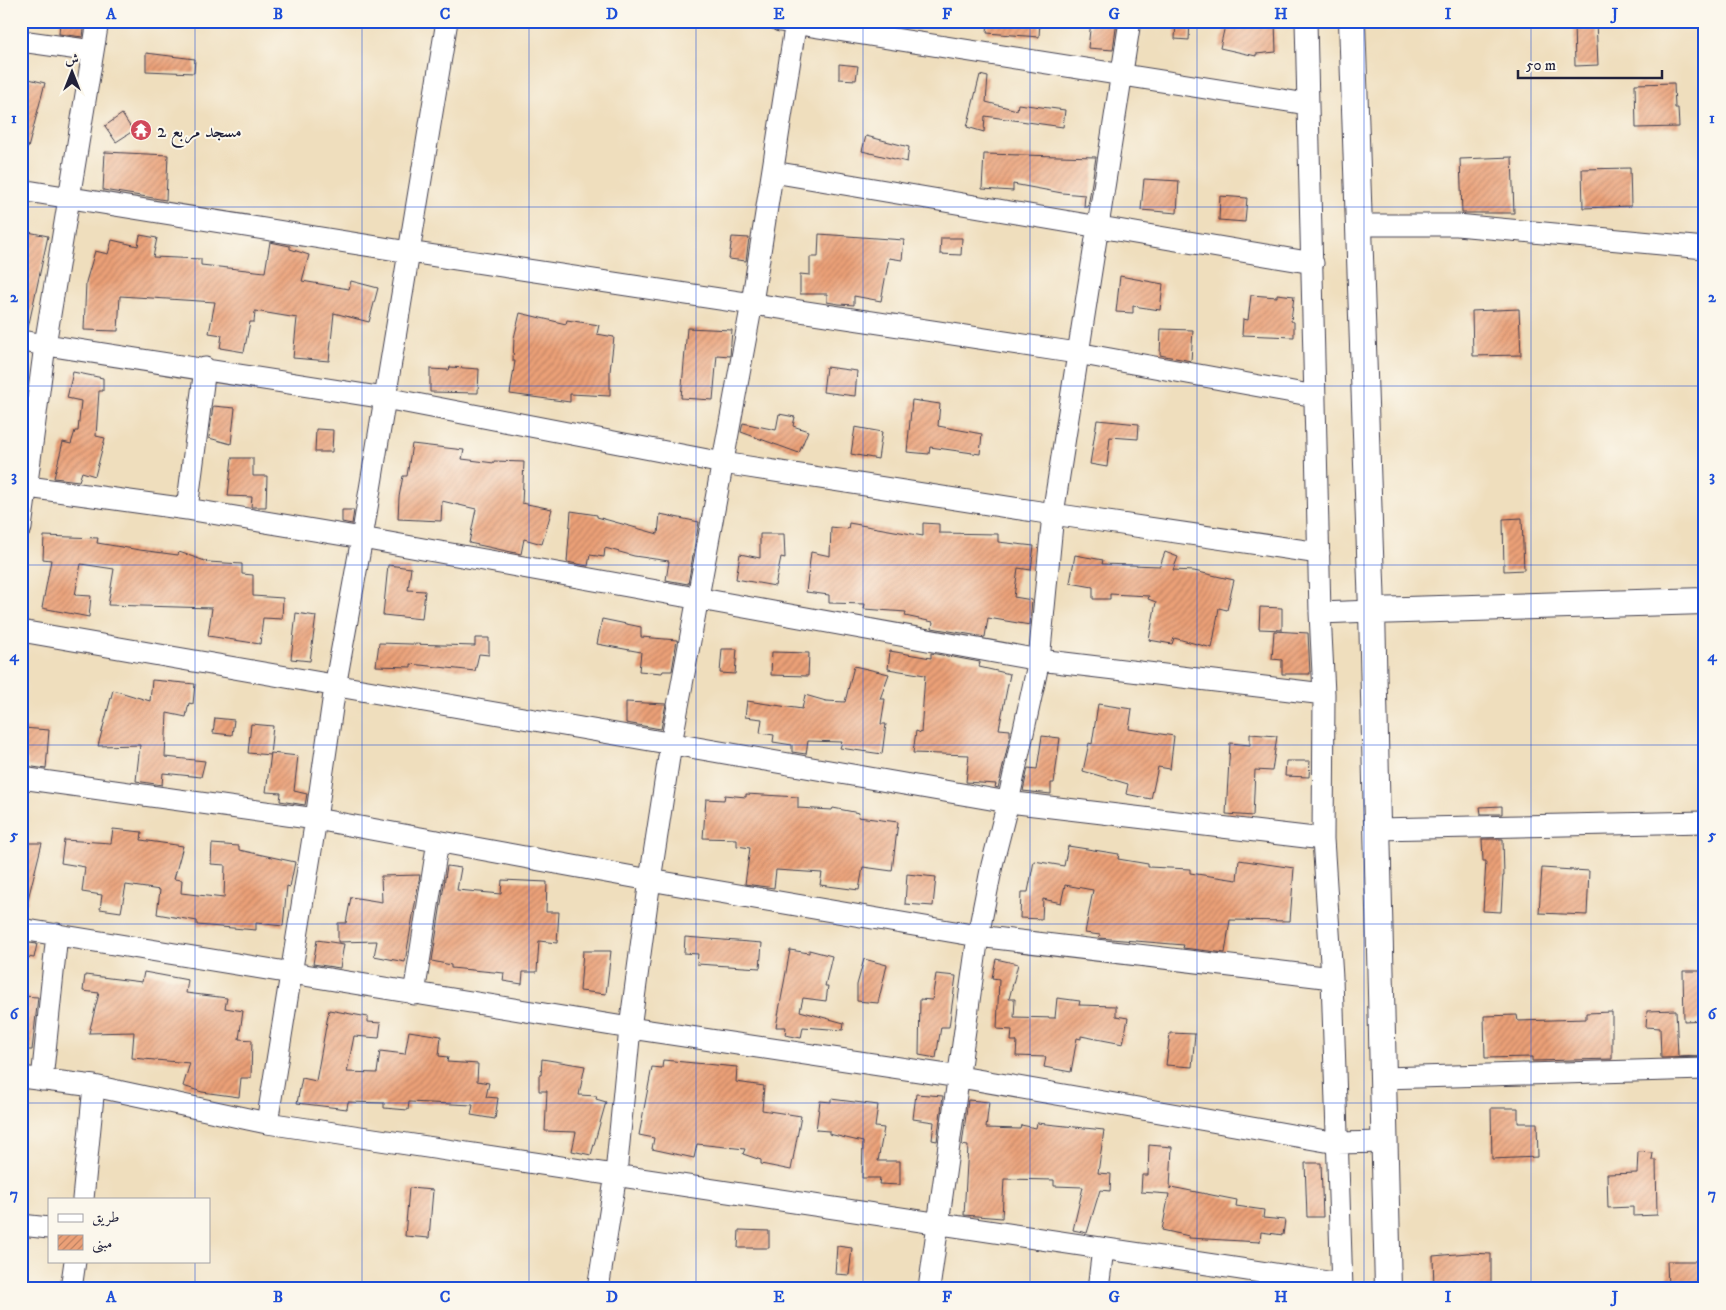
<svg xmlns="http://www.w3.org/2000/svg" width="1726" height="1310" viewBox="0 0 1726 1310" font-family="'IM FELL DW Pica',Amiri,serif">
  <defs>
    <pattern id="building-hatch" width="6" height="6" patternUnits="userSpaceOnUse" patternTransform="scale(1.25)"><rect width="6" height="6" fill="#eba077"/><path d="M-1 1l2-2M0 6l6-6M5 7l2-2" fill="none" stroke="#be8263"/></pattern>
  </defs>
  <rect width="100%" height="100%" fill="#fbf7ec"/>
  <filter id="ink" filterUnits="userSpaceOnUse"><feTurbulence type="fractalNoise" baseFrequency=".02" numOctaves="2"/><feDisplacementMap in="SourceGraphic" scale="10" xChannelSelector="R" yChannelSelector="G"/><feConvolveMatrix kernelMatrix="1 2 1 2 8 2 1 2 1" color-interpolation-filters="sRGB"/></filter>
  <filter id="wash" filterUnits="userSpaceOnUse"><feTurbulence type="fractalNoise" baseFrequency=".0096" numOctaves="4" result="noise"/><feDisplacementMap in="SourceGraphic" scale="20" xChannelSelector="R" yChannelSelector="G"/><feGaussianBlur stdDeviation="1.12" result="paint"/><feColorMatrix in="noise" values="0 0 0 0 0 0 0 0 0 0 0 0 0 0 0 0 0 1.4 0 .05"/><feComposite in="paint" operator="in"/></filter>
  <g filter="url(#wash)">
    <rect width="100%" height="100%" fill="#efdebd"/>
    <g id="blocks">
      <path fill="url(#building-hatch)" d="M60,21H85L83,37L59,34Z
        M988,21H1040L1039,37L987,33Z
        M1091,21H1117L1113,50L1088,48Z
        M1176,21H1190L1189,40L1175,39Z
        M1226,21H1275L1276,52L1256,54V56L1220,48Z
        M1574,21H1596L1598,65L1575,66Z
        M146,53L195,59L194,73L146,71Z
        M839,64L858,66L856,80L839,79Z
        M980,75L988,77L986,102L1017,110L1018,104L1065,110L1063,127L985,116L984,132L967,127Z
        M21,77L45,83L28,148L21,147Z
        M1674,83L1675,108H1678L1679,127L1636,128L1635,84Z
        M122,114L133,131L116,142L105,126Z
        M866,136L909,147L907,162L862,151Z
        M105,152L168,155L166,200L103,190Z
        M984,154L1096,157L1088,207H1084L1085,195L1062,193L1013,184V191L982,189Z
        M1512,157L1514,213H1462L1460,159Z
        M1630,168L1631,206L1583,208L1582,169Z
        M1144,179L1179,181L1177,213L1141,210Z
        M1220,196L1247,198L1245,222L1219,220Z
        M23,231L48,236L28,328H21V241Z
        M819,234L904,240L902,260L889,258L881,301L854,296V305L839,304L827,302V294H800V274L810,275V257H818Z
        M140,235L157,238L153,257L201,259V265L265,272L270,242L290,246V249L309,255L302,281L349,289L351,281L378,288L369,322L334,313L329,361L293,358L297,318L255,311L254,322H250L244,352L220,348L222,335L209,333L215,302L120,296L118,331L84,330L86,282L95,251L108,254L112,240L138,246Z
        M732,237L749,238L746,261L729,259Z
        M941,238H962L961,255L940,254Z
        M1120,276L1163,284L1160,310L1133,306V313L1116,312Z
        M1277,294L1294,296L1291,321L1294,322V337L1242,335L1243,319L1248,320L1251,295L1277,297Z
        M1519,309L1521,355L1473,356L1472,311Z
        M520,313L566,324L567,320L599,325L597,334L614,337L610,371V396L570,394V402L510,394L515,361H513L514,338Z
        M687,328L732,330L730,356L717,355L713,400L681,398Z
        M1161,329L1193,330L1191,361L1160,355Z
        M450,367L479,369L478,393L430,392V369L449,370Z
        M826,367L857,371L855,396L823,392Z
        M73,372L103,378V391H99L96,436L105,438L95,476L82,472L79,481L54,478L63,442L71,444L75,431H78L81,401L67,398Z
        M912,400L940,404L938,426L982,434L980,454L930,447L929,454L907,452Z
        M213,406L235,408L231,444L209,438Z
        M779,414L795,417L793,426L808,431L799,453L741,432L743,423L776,430Z
        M1097,420L1139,424L1138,439L1110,437L1107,467L1090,464Z
        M855,427L882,432L878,459L851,454Z
        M316,429L333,430L332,452H315Z
        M412,444L464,450L462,459L494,463V461L524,462L522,503L552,509L542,544L524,539L521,554L469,543L476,509L442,501L441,521L398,519L399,497L403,476H407Z
        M232,458H253V476H267L266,507H251L252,497L228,496Z
        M342,510H354L352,524L342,522Z
        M571,511L597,515V517L658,534L660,514L699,522L688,584L666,580L669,561L634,556L605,548L604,557L590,555L588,566L567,562Z
        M1522,518L1524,570L1504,571L1503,519Z
        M849,523L923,536V523L939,524V533L998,534V542L1034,546L1031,570L1018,568L1014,597L1032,600L1030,625L988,618L985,637L932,628L933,622L905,616L906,612L864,609L865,604L829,603V595L806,592L811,552L830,556L831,527L848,529Z
        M760,534H784L785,558L781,557L775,586L736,579L740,554L760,558Z
        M44,536L98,538L97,543L140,550L178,555L179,552L208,562L242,564V574L253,575V596L283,598L282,619L263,618L260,644L208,636L212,608L108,605L114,569L81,564L75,595L91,596L89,617L42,608L51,560L43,559Z
        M1165,552L1178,557L1173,570L1194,571L1234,580L1227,610L1219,608L1212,648L1174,638L1172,644L1149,640L1156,602L1148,599L1149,596L1110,594V599H1093V587L1070,583L1075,555L1103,560L1102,564L1160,566Z
        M388,565L411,568L408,590L425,591L422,619L383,615Z
        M1260,607L1282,608V630L1259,629Z
        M296,613L316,616L310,661L291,659Z
        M602,619L641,627V637L677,640L672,671H663L662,673L639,671L641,652L597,644Z
        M1274,631L1308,633L1310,674H1282V660L1272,659Z
        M475,638H489V655L479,654L475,671L411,664V667L376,666L379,643L475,646Z
        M722,649H737L735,674L720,673Z
        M890,651L931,658V653L980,662L979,667L1010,674L999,729L1010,730V736L998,788L995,787L996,784L966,782L969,755L913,753L916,731L921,733L925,675L888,669Z
        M772,652L809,653L808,676L771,675Z
        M854,666L889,674L880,699H885L881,724H886L882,754L840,748L842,742L808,741L806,754L792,752V745L773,742L774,735L760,733L762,719L745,717L747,701L802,709L805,695L826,701L845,702Z
        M152,680L195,684L193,704L189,703L186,717L167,713L165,757L205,761L201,777L163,773L162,785L136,781L140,745L98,746L113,690L150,701Z
        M626,702L666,704L661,729L626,723Z
        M1098,704L1132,709L1129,729L1174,736L1170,769L1158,767L1151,799L1126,794L1128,784L1083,771L1089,743L1092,744Z
        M215,718L234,720L232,735L213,733Z
        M251,724L273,726L270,755L248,753Z
        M23,728L49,730L46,769L27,766L28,759H22Z
        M1250,734L1277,736L1272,771L1255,770L1253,816L1226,814L1230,743L1250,745Z
        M1042,736L1060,738L1054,783H1051V794L1023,791L1028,768L1037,769Z
        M271,753L298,756L294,791L307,794L305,805L280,801L281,793L266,792Z
        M1286,761H1310L1309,777L1285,776Z
        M746,794L798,797V808L832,810L833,808L859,813L858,817L898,822L892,871L863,867L859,890L820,885L822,873L776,870L774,888L745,884L750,848L737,846V839L703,838L706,799L724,800L725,795L746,797Z
        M1502,806V814H1481L1480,807Z
        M113,829L142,832L141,840L183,846L174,879L182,880L181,893L224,898L225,865L211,864L212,844L239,846V850L295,862L290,887L287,886L283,926L256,923V930L197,925V921L157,914L160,890L126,885L121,912L100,909L102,895L82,892L85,867L61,863L64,840L111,843Z
        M1482,839H1503L1504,876H1503L1501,912L1483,911L1486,861H1483Z
        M21,843H42L27,903L21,902Z
        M1068,846L1119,854L1118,859L1148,864V867L1190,869V873L1237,880L1239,860L1294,868L1290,921L1230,920L1225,953L1183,948L1184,945L1099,938L1100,935L1085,933L1093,890L1065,885L1061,903L1043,899L1042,919L1020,918L1021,892H1028L1034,861L1064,866Z
        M447,866L461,868L457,890L501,894L502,880L547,882L546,912H559L557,943L539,941L537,972H523L522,984L503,981L504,973L451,968V965L432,961Z
        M1542,868L1589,871L1587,915L1539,913Z
        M907,874L936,877L933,906L905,904Z
        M420,875L405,962L374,956L377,941L338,942V923H346L351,897L382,902L381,876Z
        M685,937L762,943L760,968L697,964L698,954L684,953Z
        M317,940L344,944L340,968L313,964Z
        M21,942L37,944L34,958L21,956Z
        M790,950L809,953V950L832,956L825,986H828L826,1001L803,998L800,1011L844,1023L843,1030L803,1027L801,1038L785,1035L786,1027H776Z
        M583,951H611L606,994L580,991Z
        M864,959L887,965L878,1003L857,1001V985Z
        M996,959L1018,964L1009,999H1015L1014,1017L1055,1018L1057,998L1080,1001L1079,1005L1116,1006V1016L1128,1018L1123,1044L1081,1036V1039L1077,1038L1071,1072L1044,1067L1046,1057L1016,1056L1017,1041H1011L1012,1030L997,1029L999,979L992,978Z
        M1683,971H1705V1020L1684,1021Z
        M144,972L188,980L186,993L227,998L225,1008L243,1011L239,1039L252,1040L251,1078H241L239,1097L202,1092L183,1086L190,1063L132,1058L134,1032L89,1033L99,993L83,991L85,975L142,982Z
        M936,974L956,976L949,1027H941L936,1058L919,1055L920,999L932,1000Z
        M21,996L38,997L32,1050H21Z
        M329,1010L368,1017V1022L381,1023L379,1038L354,1036L347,1072L377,1073L380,1051L405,1054L409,1031L441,1036L439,1056L448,1057L447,1062L478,1064L477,1081L489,1083L486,1097L498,1098L495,1119L471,1115L473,1105L409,1102L408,1110L384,1108V1103L348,1102L347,1109L297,1103L302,1078L316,1081Z
        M1676,1010L1678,1056L1699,1057L1661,1058L1660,1028L1646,1027L1647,1011Z
        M1612,1012V1059L1532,1061V1057L1485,1058L1484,1016L1517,1015L1518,1021L1586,1019V1013Z
        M1170,1033L1195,1034L1192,1067L1166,1065Z
        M542,1059L585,1066L579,1095L597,1096L596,1099L606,1102L591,1155L572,1151L576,1132L545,1131L547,1091H539V1075H541Z
        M663,1060L737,1067L736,1082L764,1086L762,1110L801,1116L791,1170L761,1164V1160L743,1154L745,1149L697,1144L694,1158L652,1149L654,1138L639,1135L652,1067L662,1068Z
        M916,1094L943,1096L937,1141L932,1140L934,1122L913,1119Z
        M831,1099L878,1105L875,1127L884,1128L878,1161H900V1185L879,1184L880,1178H862L863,1142L829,1134V1131L816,1130L820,1101L831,1102Z
        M968,1100L989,1102L986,1128L1020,1129L1021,1125L1036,1128L1037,1123L1104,1130L1098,1173L1111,1174L1110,1191L1100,1190L1087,1233L1073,1230L1083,1187L1054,1186V1180L1004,1179L1002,1218L964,1215L968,1146L962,1145Z
        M1491,1108H1518V1123H1537L1538,1157L1492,1159Z
        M1149,1145L1172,1147L1170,1189L1171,1187L1237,1200L1236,1206L1264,1210L1263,1218L1285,1220L1283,1235L1261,1232L1260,1242L1189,1238V1236L1162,1230L1169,1194L1141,1192L1142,1175H1148Z
        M1638,1152L1653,1153L1652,1160H1656L1657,1215L1633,1216V1207L1608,1208L1607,1174L1637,1173Z
        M1305,1163H1321L1323,1217H1307Z
        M409,1188L433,1190L429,1238L405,1236Z
        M739,1230L769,1231V1248H738Z
        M837,1246L852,1248L849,1275L835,1274Z
        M1468,1253L1491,1254V1289H1434L1433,1256Z
        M1667,1261H1705V1289H1668Z"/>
    </g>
  </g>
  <g filter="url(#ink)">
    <use href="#blocks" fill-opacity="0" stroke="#413e4e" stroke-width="1"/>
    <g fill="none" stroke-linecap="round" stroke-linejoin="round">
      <g stroke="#413e4e" stroke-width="23">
        <path id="minor" d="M780,21L1307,104
          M1306,21L1320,613L1324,694L1323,839L1332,978L1342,1289
          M21,41L93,51
          M773,172L1313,263
          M21,190L409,252L1077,353L1315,396
          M1359,225H1457L1705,248
          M21,341L385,398L723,463L1053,514L1319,553
          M21,486L187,509L362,538L1039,660L1324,694
          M187,509L205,368
          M21,528L45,345L98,21
          M1320,613L1372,611
          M21,631L1008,802L1323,839
          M21,778L316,819L650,880L978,936L1332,978
          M1377,829L1705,822
          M21,929L630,1028L960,1077L1337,1143L1384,1142
          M414,994L438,841
          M21,1077L94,1086L83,1199
          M1383,1078L1705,1069
          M42,1080L57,934
          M94,1086L267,1123L1341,1284
          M267,1123L316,819L335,687L362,538L447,21
          M21,1225L49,1228
          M71,1289L75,1261
          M598,1289L616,1174L630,1028L650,880L671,744L752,303L796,21
          M929,1289L978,936L992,865L1008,802L1039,660L1053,514L1130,21
          M1098,1289L1103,1249"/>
      </g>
      <g stroke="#413e4e" stroke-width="28">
        <path id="tertiary" d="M1352,21L1372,611L1388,1289
          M1372,611L1705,601"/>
      </g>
      <use href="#minor" stroke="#fff" stroke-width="21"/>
      <use href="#tertiary" stroke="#fff" stroke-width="26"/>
    </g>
  </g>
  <path fill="none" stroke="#1d4ed8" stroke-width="1" stroke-opacity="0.55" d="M195,21V1199M362,21V1289M529,21V1289M696,21V1289M863,21V1289M1030,21V1289M1197,21V1289M1364,21V1289M1531,21V1289M21,207H1705M21,386H1705M21,565H1705M21,745H1705M21,924H1705M21,1103H1705M195,1261V1289"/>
  <defs>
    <g id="temple-disc" transform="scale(1.125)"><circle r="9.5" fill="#d1495b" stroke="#fbf7ec"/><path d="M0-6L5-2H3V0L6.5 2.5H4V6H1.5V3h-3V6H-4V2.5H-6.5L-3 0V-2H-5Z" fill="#fff"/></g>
  </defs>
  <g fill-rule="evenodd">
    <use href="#temple-disc" x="141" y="130"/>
  </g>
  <g text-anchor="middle" stroke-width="4" stroke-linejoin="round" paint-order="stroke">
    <g font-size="19" fill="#22223b" stroke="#fbf7ec" text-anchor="start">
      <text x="157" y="137">مسجد مربع 2</text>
    </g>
  </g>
  <rect width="1726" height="1310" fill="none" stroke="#fbf7ec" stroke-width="55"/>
  <rect x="48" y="1198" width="162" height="65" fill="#fbf7ec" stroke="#a4a2a5"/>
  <rect x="58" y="1214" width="25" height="8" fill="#ffffff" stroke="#a4a2a5"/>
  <text x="92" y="1222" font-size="15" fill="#22223b">طريق</text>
  <rect x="58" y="1235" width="25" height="15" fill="url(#building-hatch)" stroke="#a4a2a5"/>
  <text x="92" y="1248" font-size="15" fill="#22223b">مبنى</text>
  <g transform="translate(72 72)" stroke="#fbf7ec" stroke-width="4" paint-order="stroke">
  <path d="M0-4L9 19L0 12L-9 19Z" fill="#22223b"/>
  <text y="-8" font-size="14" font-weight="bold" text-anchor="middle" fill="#22223b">ش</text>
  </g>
  <path d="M1518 70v8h144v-8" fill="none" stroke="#22223b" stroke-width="2.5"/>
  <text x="1526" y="70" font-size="15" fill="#22223b" stroke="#fbf7ec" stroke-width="4" paint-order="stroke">50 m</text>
  <rect x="28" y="28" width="1670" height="1254" fill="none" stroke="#1d4ed8" stroke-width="2"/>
  <g font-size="16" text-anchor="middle" font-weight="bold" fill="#1d4ed8">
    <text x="111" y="19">A</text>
    <text x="278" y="19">B</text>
    <text x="445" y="19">C</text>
    <text x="612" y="19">D</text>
    <text x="779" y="19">E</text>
    <text x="947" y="19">F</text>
    <text x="1114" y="19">G</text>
    <text x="1281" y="19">H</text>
    <text x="1448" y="19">I</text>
    <text x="1615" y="19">J</text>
    <text x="14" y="123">1</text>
    <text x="1712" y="123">1</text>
    <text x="14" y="302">2</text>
    <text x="1712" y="302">2</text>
    <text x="14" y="481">3</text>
    <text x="1712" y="481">3</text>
    <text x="14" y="661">4</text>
    <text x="1712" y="661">4</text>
    <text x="14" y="840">5</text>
    <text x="1712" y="840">5</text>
    <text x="14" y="1019">6</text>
    <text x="1712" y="1019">6</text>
    <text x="14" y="1199">7</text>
    <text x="1712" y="1199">7</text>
    <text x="111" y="1302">A</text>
    <text x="278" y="1302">B</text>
    <text x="445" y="1302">C</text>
    <text x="612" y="1302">D</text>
    <text x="779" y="1302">E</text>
    <text x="947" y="1302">F</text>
    <text x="1114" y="1302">G</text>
    <text x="1281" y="1302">H</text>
    <text x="1448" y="1302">I</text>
    <text x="1615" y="1302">J</text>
  </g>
</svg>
